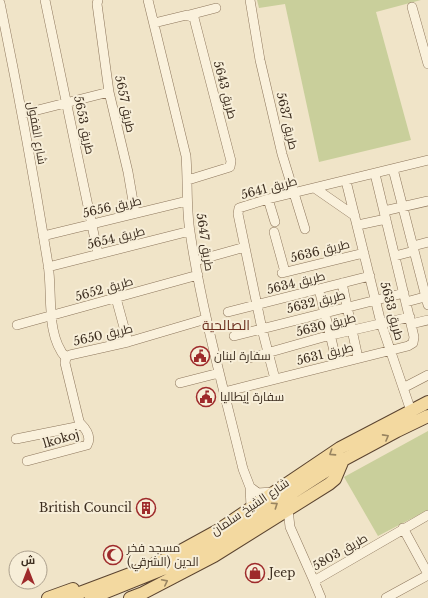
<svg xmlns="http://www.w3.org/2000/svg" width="428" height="598" viewBox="0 0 428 598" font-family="'Libre Baskerville',Cairo,serif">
  <rect width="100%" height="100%" fill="#f0e4c8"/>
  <path fill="#c9cf9b" d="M257,0H421L376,12L411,140L319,162L285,4L259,8Z
    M428,431V510L378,536L344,477Z"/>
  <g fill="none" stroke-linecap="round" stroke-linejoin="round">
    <g stroke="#8d765c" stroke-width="10">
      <path id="minor" d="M45,0L98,254
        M98,0L97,4L109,92L128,172L135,213
        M148,0L186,156C188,182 186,207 190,232C202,312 224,390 243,469L250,487L251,507
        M250,0L260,60L282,154L305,229
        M0,3C18,90 34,177 48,264C53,294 45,334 66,358
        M412,7L428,64
        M189,15L216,8
        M154,23L187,15L194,18L231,161L230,167L188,180
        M22,114L109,92
        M393,169L428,305
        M346,181L381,323L411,411
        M316,189L355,216
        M268,199L275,222
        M384,211L428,201
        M358,225L386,219
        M274,232L285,272
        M43,236L187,201
        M413,246L428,242
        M395,256L414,251
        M195,261L245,247
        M48,267L190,231
        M282,273L364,253
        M342,283L358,358
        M319,289L337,363
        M116,298L128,342
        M406,302L428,296
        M228,312L370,276
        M411,324L428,320
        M17,325L198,275
        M234,336L404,293
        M249,358L327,336L410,317
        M275,379L262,329L238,214L239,208L268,199L428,160
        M180,383L219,373
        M403,388L428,375
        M224,392L408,346L413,343L414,337L411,324L375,174
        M16,439L76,427L80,425L65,363L66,357L70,355L128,342L206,319
        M27,461L87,445C92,437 86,429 80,423
        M250,487L258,493L272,492
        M288,509L290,527L314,581L428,515
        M403,528L428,574
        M314,581L321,598
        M386,598L428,575"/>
    </g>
    <g stroke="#5b4430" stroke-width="14">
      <path id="major" d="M48,598L73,589
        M66,598L143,569L166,559L217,531L340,448L428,402
        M91,598L173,565L218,541L343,460L397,431L428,416
        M130,598L143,593L214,556L329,484L335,479L343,460"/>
    </g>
    <use href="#minor" stroke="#faf1dc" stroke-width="9"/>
    <use href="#major" stroke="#f3d9a0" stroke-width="12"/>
  </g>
  <defs><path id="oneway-chevron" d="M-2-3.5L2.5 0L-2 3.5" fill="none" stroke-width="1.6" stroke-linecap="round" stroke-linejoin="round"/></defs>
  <g stroke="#988460">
    <use href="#oneway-chevron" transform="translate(386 437) rotate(-29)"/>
    <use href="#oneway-chevron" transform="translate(332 453) rotate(147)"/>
    <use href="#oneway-chevron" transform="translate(275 505) rotate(-34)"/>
    <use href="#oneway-chevron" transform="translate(165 582) rotate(-27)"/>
  </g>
  <defs>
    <g id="civic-ring" transform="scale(1)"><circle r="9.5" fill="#f7eed8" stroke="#9e2a2b" stroke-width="1.5"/><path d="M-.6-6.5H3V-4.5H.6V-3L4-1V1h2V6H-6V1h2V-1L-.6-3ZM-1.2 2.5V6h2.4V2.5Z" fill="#9e2a2b"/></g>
    <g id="building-ring" transform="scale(1)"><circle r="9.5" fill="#f7eed8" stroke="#9e2a2b" stroke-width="1.5"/><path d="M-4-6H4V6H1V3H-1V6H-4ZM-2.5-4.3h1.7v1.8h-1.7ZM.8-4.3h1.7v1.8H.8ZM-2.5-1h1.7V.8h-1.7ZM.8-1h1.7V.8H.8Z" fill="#9e2a2b"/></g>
    <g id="mosque-ring" transform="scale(1)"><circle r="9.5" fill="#f7eed8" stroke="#9e2a2b" stroke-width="1.5"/><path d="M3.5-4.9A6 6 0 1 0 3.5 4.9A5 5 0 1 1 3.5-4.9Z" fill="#9e2a2b"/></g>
    <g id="shop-ring" transform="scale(1)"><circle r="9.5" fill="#f7eed8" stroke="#9e2a2b" stroke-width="1.5"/><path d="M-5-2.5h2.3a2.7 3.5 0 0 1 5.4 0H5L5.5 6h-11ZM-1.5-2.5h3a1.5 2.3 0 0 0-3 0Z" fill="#9e2a2b"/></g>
  </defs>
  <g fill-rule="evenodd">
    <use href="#civic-ring" x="200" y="356"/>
    <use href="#civic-ring" x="206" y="397"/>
    <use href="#building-ring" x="146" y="508"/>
    <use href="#mosque-ring" x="113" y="555"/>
    <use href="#shop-ring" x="255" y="573"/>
  </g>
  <g text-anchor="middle" stroke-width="4" stroke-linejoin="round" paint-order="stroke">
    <g font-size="12" fill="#3d2e20" stroke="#f7eed8">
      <text transform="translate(225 90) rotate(75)" y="4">طريق 5643</text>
      <text transform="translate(125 104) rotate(78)" y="4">طريق 5657</text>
      <text transform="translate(287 121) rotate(77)" y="4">طريق 5637</text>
      <text transform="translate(84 125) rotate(78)" y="4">طريق 5653</text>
      <text transform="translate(37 133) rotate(80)" y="4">شارع القفول</text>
      <text transform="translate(269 188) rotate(-15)" y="4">طريق 5641</text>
      <text transform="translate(112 207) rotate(-13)" y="4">طريق 5656</text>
      <text transform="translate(116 238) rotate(-14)" y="4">طريق 5654</text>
      <text transform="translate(205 242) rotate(81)" y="4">طريق 5647</text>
      <text transform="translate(320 251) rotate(-14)" y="4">طريق 5636</text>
      <text transform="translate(296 283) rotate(-14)" y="4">طريق 5634</text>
      <text transform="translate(104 289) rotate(-16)" y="4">طريق 5652</text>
      <text transform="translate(316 302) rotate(-14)" y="4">طريق 5632</text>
      <text transform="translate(392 311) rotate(75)" y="4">طريق 5633</text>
      <text transform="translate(326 325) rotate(-14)" y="4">طريق 5630</text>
      <text transform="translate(103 335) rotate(-13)" y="4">طريق 5650</text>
      <text transform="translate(325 354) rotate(-14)" y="4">طريق 5631</text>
      <text transform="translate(61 439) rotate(-16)" y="4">lkokoj</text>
      <text transform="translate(250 507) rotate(-34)" y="4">شارع الشيخ سلمان</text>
      <text transform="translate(340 552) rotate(-30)" y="4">طريق 5803</text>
    </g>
    <g font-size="12" fill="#3d2e20" stroke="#f7eed8" text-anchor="start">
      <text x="214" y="360">سفارة لبنان</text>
      <text x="220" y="401">سفارة إيطاليا</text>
      <text x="132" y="512" text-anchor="end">British Council</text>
      <text x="127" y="552">مسجد فخر<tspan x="127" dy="14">الدين (الشرقي)</tspan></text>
      <text x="269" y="577">Jeep</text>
    </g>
    <g font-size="14" fill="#6b2e1e" stroke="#f7eed8">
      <text x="226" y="330">الصالحية</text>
    </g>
  </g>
  <g transform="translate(28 570)"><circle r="19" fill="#f7eed8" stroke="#ada18e"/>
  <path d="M0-3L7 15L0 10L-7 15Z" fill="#9e2a2b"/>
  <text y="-6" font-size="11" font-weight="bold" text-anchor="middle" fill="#3d2e20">ش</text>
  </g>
</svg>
